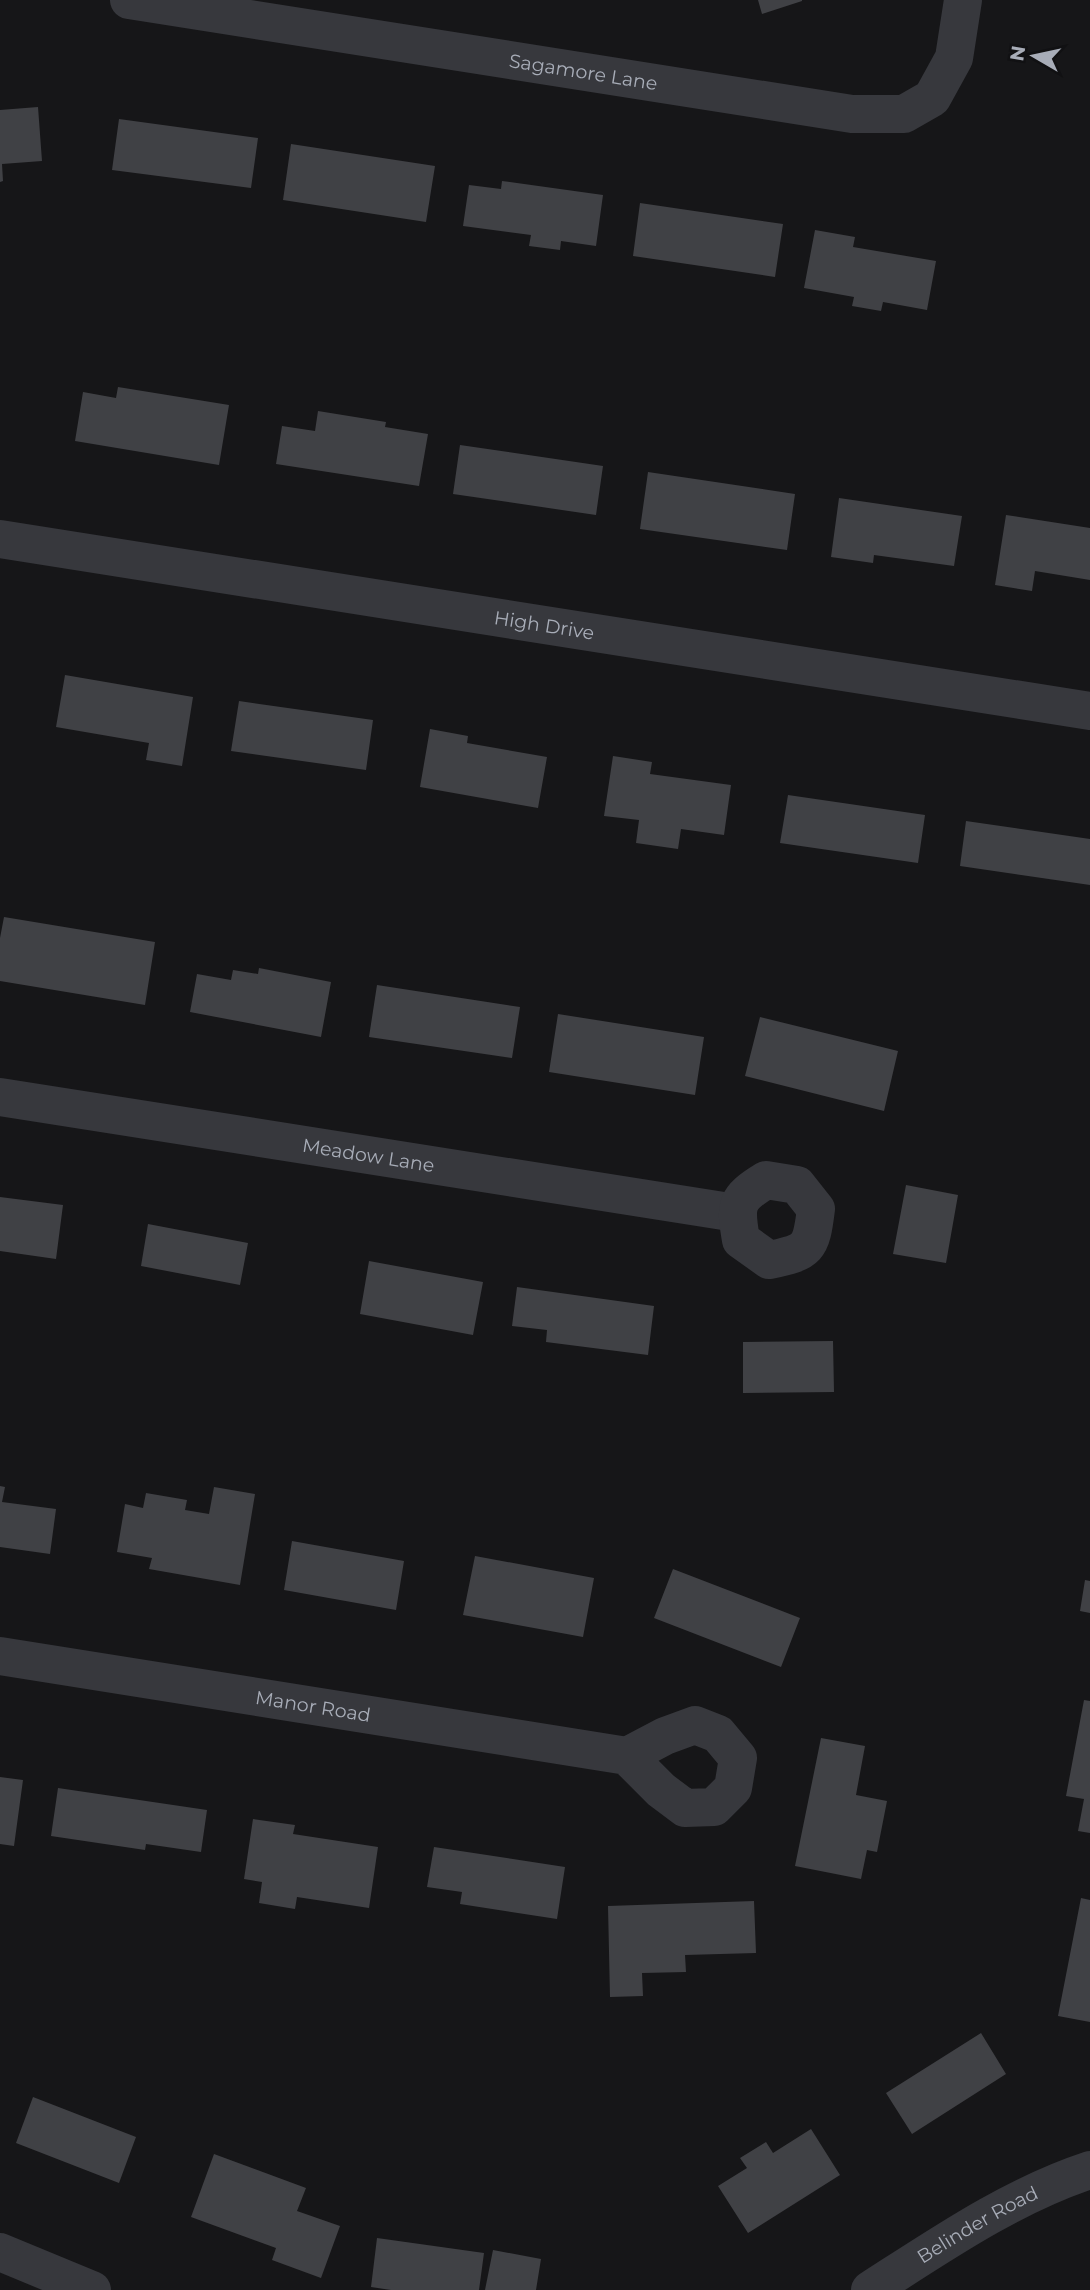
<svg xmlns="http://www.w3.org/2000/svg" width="1090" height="2290" viewBox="0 0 1090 2290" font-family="Montserrat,sans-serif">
  <rect width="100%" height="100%" fill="#161618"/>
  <path fill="#404145" d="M758,0H802V1L762,14Z
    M38,107L42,161L2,164L3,181L0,182V110Z
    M119,119L258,138L251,188L112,170Z
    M291,144L435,166L426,222L283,200Z
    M502,181L603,195L596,246L561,241L560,250L529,246L531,235L463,226L469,185L501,189Z
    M640,203L783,224L775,277L633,256Z
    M815,230L855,237L853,247L936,261L927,310L883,302L881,311L852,306L854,297L804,288Z
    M118,387L229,405L219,465L75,441L83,392L116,398Z
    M318,411L386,422L385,427L428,434L419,486L276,464L282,426L315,431Z
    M460,445L603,466L596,515L453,494Z
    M648,472L795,494L787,550L640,529Z
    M839,498L962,516L954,566L874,555L873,563L831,557Z
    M1006,515L1090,528V580L1035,571L1032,591L995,585Z
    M65,675L193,697L182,766L146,760L149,743L56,727Z
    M239,701L373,720L366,770L231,751Z
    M430,729L468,736L467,743L547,757L538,808L420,787Z
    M613,756L652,762L650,774L731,785L724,835L681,829L678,849L636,843L639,820L604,816Z
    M788,795L925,815L918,863L780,843Z
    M966,821L1090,839V885L960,866Z
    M4,917L155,942L145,1005L0,981V938Z
    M259,968L331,982L321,1037L190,1012L197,974L231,980L233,970L258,974Z
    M377,985L520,1007L512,1058L369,1037Z
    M558,1014L704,1037L695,1095L549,1072Z
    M760,1017L898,1051L884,1111L745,1076Z
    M906,1185L958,1195L946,1263L893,1254Z
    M0,1197L63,1205L56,1259L0,1251Z
    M148,1224L248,1243L240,1285L141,1266Z
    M369,1261L483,1282L473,1335L360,1314Z
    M517,1287L654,1306L648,1355L546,1342L547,1330L512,1326Z
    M833,1341L834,1392L743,1393V1342Z
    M0,1486L5,1487L2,1502L56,1509L50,1554L0,1547Z
    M214,1487L255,1494L240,1585L149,1569L152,1558L117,1552L125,1504L143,1508L146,1493L187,1500L185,1510L209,1514Z
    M292,1541L404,1561L396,1610L284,1590Z
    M475,1556L594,1578L583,1637L463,1615Z
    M673,1569L800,1618L781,1667L654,1618Z
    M1085,1580L1090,1581V1613L1080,1611Z
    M1084,1700L1090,1701V1833L1078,1831L1084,1799L1066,1796Z
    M821,1738L865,1746L856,1795L887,1801L877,1852L867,1850L861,1879L795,1866Z
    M0,1777L23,1780L14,1846L0,1844Z
    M58,1788L207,1810L201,1852L146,1844L145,1850L51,1836Z
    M253,1819L295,1825L293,1834L378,1847L369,1908L297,1897L295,1909L259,1903L262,1882L244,1879Z
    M434,1847L565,1867L557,1919L460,1904L462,1892L427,1887Z
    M1081,1898L1090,1900V2022L1058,2016Z
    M754,1901L756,1953L685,1955L686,1972L642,1973L643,1996L610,1997L608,1906Z
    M981,2033L1006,2074L912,2134L886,2093Z
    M33,2097L136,2137L119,2183L16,2143Z
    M811,2129L840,2175L748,2233L718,2186L747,2168L740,2158L766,2142L773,2153Z
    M214,2154L306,2188L297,2211L340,2226L321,2278L272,2260L276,2248L191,2217Z
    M377,2238L484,2253L479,2290H391L371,2287Z
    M493,2250L541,2259L536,2290H485Z"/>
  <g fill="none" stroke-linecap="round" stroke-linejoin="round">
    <g stroke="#37383d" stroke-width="38">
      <path id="s1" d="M129,0L852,114H904L932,98L954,58L963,0"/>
      <path id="s2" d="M0,539L1090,711"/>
      <path id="s3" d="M0,1097L736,1213"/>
      <path d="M766,1180L797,1185L816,1209C811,1249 809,1252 769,1260L741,1240C735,1205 735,1199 766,1180Z"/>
      <path id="s4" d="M0,1656L627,1756L661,1790L685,1808L714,1807L733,1788L738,1758L718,1734L695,1725L665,1736L627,1756"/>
      <path d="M0,2252L92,2290"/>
      <path id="s5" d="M870,2290C940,2245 1011,2196 1090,2170"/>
    </g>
  </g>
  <g text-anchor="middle" stroke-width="5" stroke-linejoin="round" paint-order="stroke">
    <g font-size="19" fill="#a8adb8" stroke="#111113">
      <text dy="7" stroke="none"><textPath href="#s1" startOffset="460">Sagamore Lane</textPath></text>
      <text dy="7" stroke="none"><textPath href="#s2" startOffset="551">High Drive</textPath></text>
      <text dy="7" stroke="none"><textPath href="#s3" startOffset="373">Meadow Lane</textPath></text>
      <text dy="7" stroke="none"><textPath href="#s4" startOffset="317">Manor Road</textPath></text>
      <text dy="7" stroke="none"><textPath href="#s5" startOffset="126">Belinder Road</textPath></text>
    </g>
  </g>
  <g transform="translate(1034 56) rotate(279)" stroke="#111113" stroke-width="5" paint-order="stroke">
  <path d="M0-5L12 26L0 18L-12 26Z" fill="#a8adb8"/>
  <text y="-10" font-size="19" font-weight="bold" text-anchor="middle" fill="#a8adb8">N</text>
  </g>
</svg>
